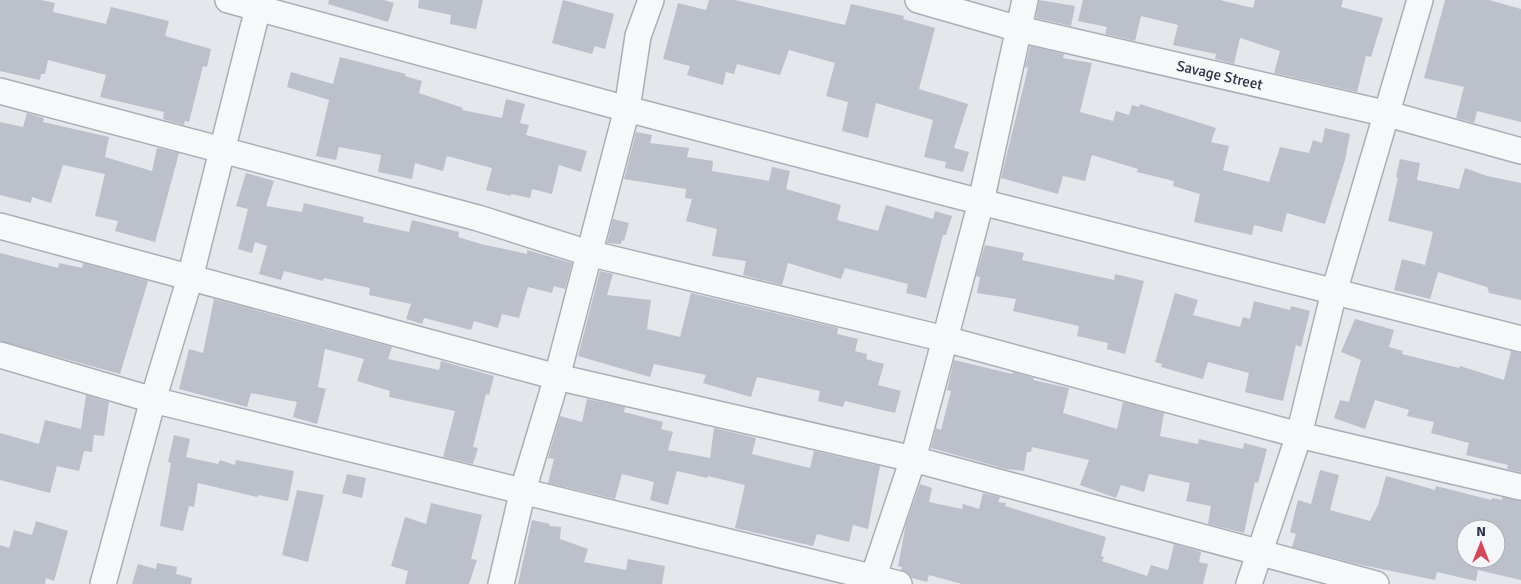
<svg xmlns="http://www.w3.org/2000/svg" width="1521" height="584" viewBox="0 0 1521 584" font-family="Signika,sans-serif">
  <rect width="100%" height="100%" fill="#e4e7ec"/>
  <path fill="#bbc0ca" fill-rule="evenodd" d="M0,0H41L55,3L53,12L106,24L111,7L169,21L165,36L211,49L207,67L203,66L189,122L185,121L184,125L163,119L164,112L100,97L106,75L48,60L45,74H41L40,80L0,71Z
    M329,0H384L394,3L388,22L328,4Z
    M419,0H483L476,29L450,24L451,15L418,8Z
    M563,0L614,14L605,49L595,46L592,54L552,43Z
    M709,0H735L845,25L851,4L904,16L903,19L935,28L919,89L968,104L954,148L969,152L963,172L945,168L946,162L924,157L933,120L876,103L868,138L842,131L848,102L826,96L835,63L789,50L780,75L737,64L734,74L726,72L723,85L687,75L690,66L663,59L678,3L706,10Z
    M1039,0L1075,6L1071,26L1036,18Z
    M1083,0H1220L1253,8L1255,0H1343L1341,7L1383,18L1371,57L1366,56L1357,92L1274,73L1280,51L1240,38L1234,64L1215,59L1216,54L1173,45L1178,25L1141,16L1135,41L1105,34L1107,27L1078,21Z
    M1445,0H1489L1521,9V122L1477,111L1474,123L1456,118L1464,87L1424,78Z
    M1030,46L1064,54L1063,58L1092,63L1080,112L1113,121L1116,111L1129,115L1132,105L1139,107L1140,104L1216,128L1211,142L1229,146L1223,170L1269,182L1280,147L1309,153L1313,140L1322,143L1325,128L1350,134L1345,160L1325,224L1287,213L1282,232L1254,225L1252,235L1194,222L1200,194L1173,186L1174,181L1137,172L1138,169L1092,155L1085,181L1063,176L1058,194L1001,178L1028,68L1025,67Z
    M340,57L406,74L405,76L422,81L419,93L463,108L462,110L502,118L506,99L525,104L520,123L529,125L526,135L587,151L581,172L559,165L552,194L532,189L530,198L511,194V196L486,190L492,168L447,156L443,171L415,163L412,179L378,172L381,155L339,147L336,160L316,156L329,100L287,87L291,72L333,84Z
    M27,113L44,118L43,122L109,137L105,157L152,171L157,148L179,153L155,242L115,231L118,221L95,216L105,174L63,165L51,203L32,197L31,203L0,195V122L23,127Z
    M636,132L652,135L650,143L689,148L687,157L713,161L712,171L769,181L772,167L790,171L786,189L841,205L837,220L878,231L886,205L933,219L935,211L952,216L946,235H943L926,298L906,293L908,284L845,268L841,279L788,263L782,285L743,275L746,261L712,256L717,229L686,221L692,199L685,198L686,189L624,179Z
    M1400,159L1420,163L1417,180L1459,189L1465,168L1487,176L1521,183V300L1489,293L1487,287L1438,272L1430,299L1394,290L1402,259L1425,265L1433,232L1388,221L1398,178L1396,177Z
    M246,173L274,181L266,206L302,212L304,203L364,217L363,222L409,232L412,220L459,232L458,237L481,244L527,254V250L572,263L565,289L554,286L552,293L528,287L519,318L502,314L498,328L474,321L471,330L424,318L422,324L406,319L411,304L369,295L370,288L324,278L323,281L284,271L281,280L259,274L267,246L255,242L252,253L238,249L248,209L236,206Z
    M613,219L629,223L624,241L622,240L621,244L607,243Z
    M985,245L1024,253L1022,260L1114,280L1115,274L1144,281L1125,354L1107,349L1108,343L1077,336L1079,326L1013,311L1016,299L977,293L980,277L976,276Z
    M0,253L58,268L59,263L82,268L83,263L148,281L120,374L0,341Z
    M600,271L613,274L607,295L651,300L647,329L680,337L691,293L838,328L837,334L858,339L855,351L867,354L866,359L884,364L878,385L901,391L895,413L845,401L843,407L818,401L820,391L757,377L751,397L703,383L706,375L654,364L650,377L578,356Z
    M1175,293L1198,300L1193,315L1240,327L1243,317L1250,319L1254,301L1290,310L1291,306L1310,311L1301,347L1296,345L1283,401L1245,392L1249,373L1208,362L1203,379L1161,367L1162,364L1155,362Z
    M214,299L392,347L388,359L439,370L441,361L494,376L489,395L486,394L473,447L478,448L473,464L443,457L455,411L389,397L390,391L357,381L364,359L325,349L318,387L326,389L317,424L293,417L297,402L251,393L247,407L179,389L189,349L203,353Z
    M1355,319L1394,330L1389,347L1403,351L1402,354L1459,368L1460,366L1504,380L1511,351L1521,353V472L1507,469L1508,465L1466,455L1469,443L1431,433L1434,422L1407,416L1409,410L1375,400L1365,429L1334,418L1340,400L1349,402L1361,360L1341,352Z
    M954,360L1012,374L1013,372L1034,378L1033,380L1069,388L1063,413L1117,429L1123,402L1164,413L1160,436L1198,444L1199,439L1243,449L1244,443L1267,449L1258,483L1255,482L1244,533L1208,524L1211,506L1186,501L1190,483L1149,474L1144,492L1121,485L1116,498L1080,485L1089,460L1032,447L1031,452H1027L1024,471L1006,469L931,448L936,428L941,430L951,391L947,390Z
    M86,395L109,402L104,436L94,435L92,452L84,451L79,471L57,466L50,493L0,480V433L39,444L45,420L81,429Z
    M587,399L625,407L624,412L663,422L661,429L673,432L668,450L710,458L714,428L756,438L752,454L810,468L814,451L880,466L868,529L853,525L849,542L817,534L813,546L735,528L745,485L708,476L707,478L677,471L668,505L650,500L654,482L622,474L615,499L548,483L554,459L548,458L560,416L582,422Z
    M174,435L190,439L186,457L218,464L220,460L235,465L236,460L294,471L288,501L258,495L257,497L198,483L194,507L189,506L183,531L160,526L171,463L168,462Z
    M1320,470L1339,475L1330,510L1370,521L1378,505L1386,476L1435,490L1436,486L1491,500L1492,498L1502,500V497L1521,501V580L1478,570L1476,581L1437,572L1435,580L1357,564L1292,547L1296,534L1290,532L1298,500L1311,504ZM1466,529H1496V559H1466Z
    M347,474L366,478L362,498L342,493Z
    M920,484L932,488L929,502L962,509L963,504L979,509L983,493L1000,497L998,502L1006,503L1005,506L1106,537L1101,556L1104,557L1102,561L1147,576L1151,565L1168,570L1174,544L1201,552L1199,562L1208,564L1203,584H962L929,575L927,582L912,578L901,570L902,567L898,566L906,524Z
    M297,490L324,495L308,562L282,555Z
    M431,503L482,515L471,559L477,560L469,584H405L408,571L391,566L405,517L426,524Z
    M532,520L550,524L549,526L561,527L560,539L588,549L584,562L626,570L628,559L665,566L662,584H518Z
    M36,521L68,531L54,581L46,578L45,584H0V545L9,548L14,530L32,535Z
    M157,563L177,567L176,574L192,578L191,584H132L138,564L156,569Z"/>
  <g fill="none" stroke-linecap="round" stroke-linejoin="round">
    <g stroke="#a9aeb7" stroke-width="28">
      <g id="minor">
        <path d="M228,0L627,109L981,202L1521,339"/>
        <path id="s1" d="M918,0L1019,29L1388,114L1521,151"/>
        <path d="M0,91L478,218L588,253L945,339L1299,435L1521,487"/>
        <path d="M0,226L557,377L913,459L1376,584"/>
        <path d="M0,355L153,400L899,584"/>
        <path d="M103,584L153,400L190,278L260,0"/>
        <path d="M501,584L523,490L557,377L627,109L638,36L651,0"/>
        <path d="M871,584L913,459L945,339L981,202L1025,0"/>
        <path d="M1249,584L1299,435L1334,292L1420,0"/>
      </g>
    </g>
    <use href="#minor" stroke="#f7f8fa" stroke-width="25"/>
  </g>
  <g text-anchor="middle" stroke-width="4.5" stroke-linejoin="round" paint-order="stroke">
    <g font-size="15" fill="#2b3445" stroke="#f4f6f9">
      <text dy="5" stroke="none"><textPath href="#s1" startOffset="311">Savage Street</textPath></text>
    </g>
  </g>
  <g transform="translate(1481 544)"><circle r="24" fill="#f4f6f9" stroke="#a4a8b1"/>
  <path d="M0-4L9 19L0 12L-9 19Z" fill="#d1495b"/>
  <text y="-8" font-size="14" font-weight="bold" text-anchor="middle" fill="#2b3445">N</text>
  </g>
</svg>
